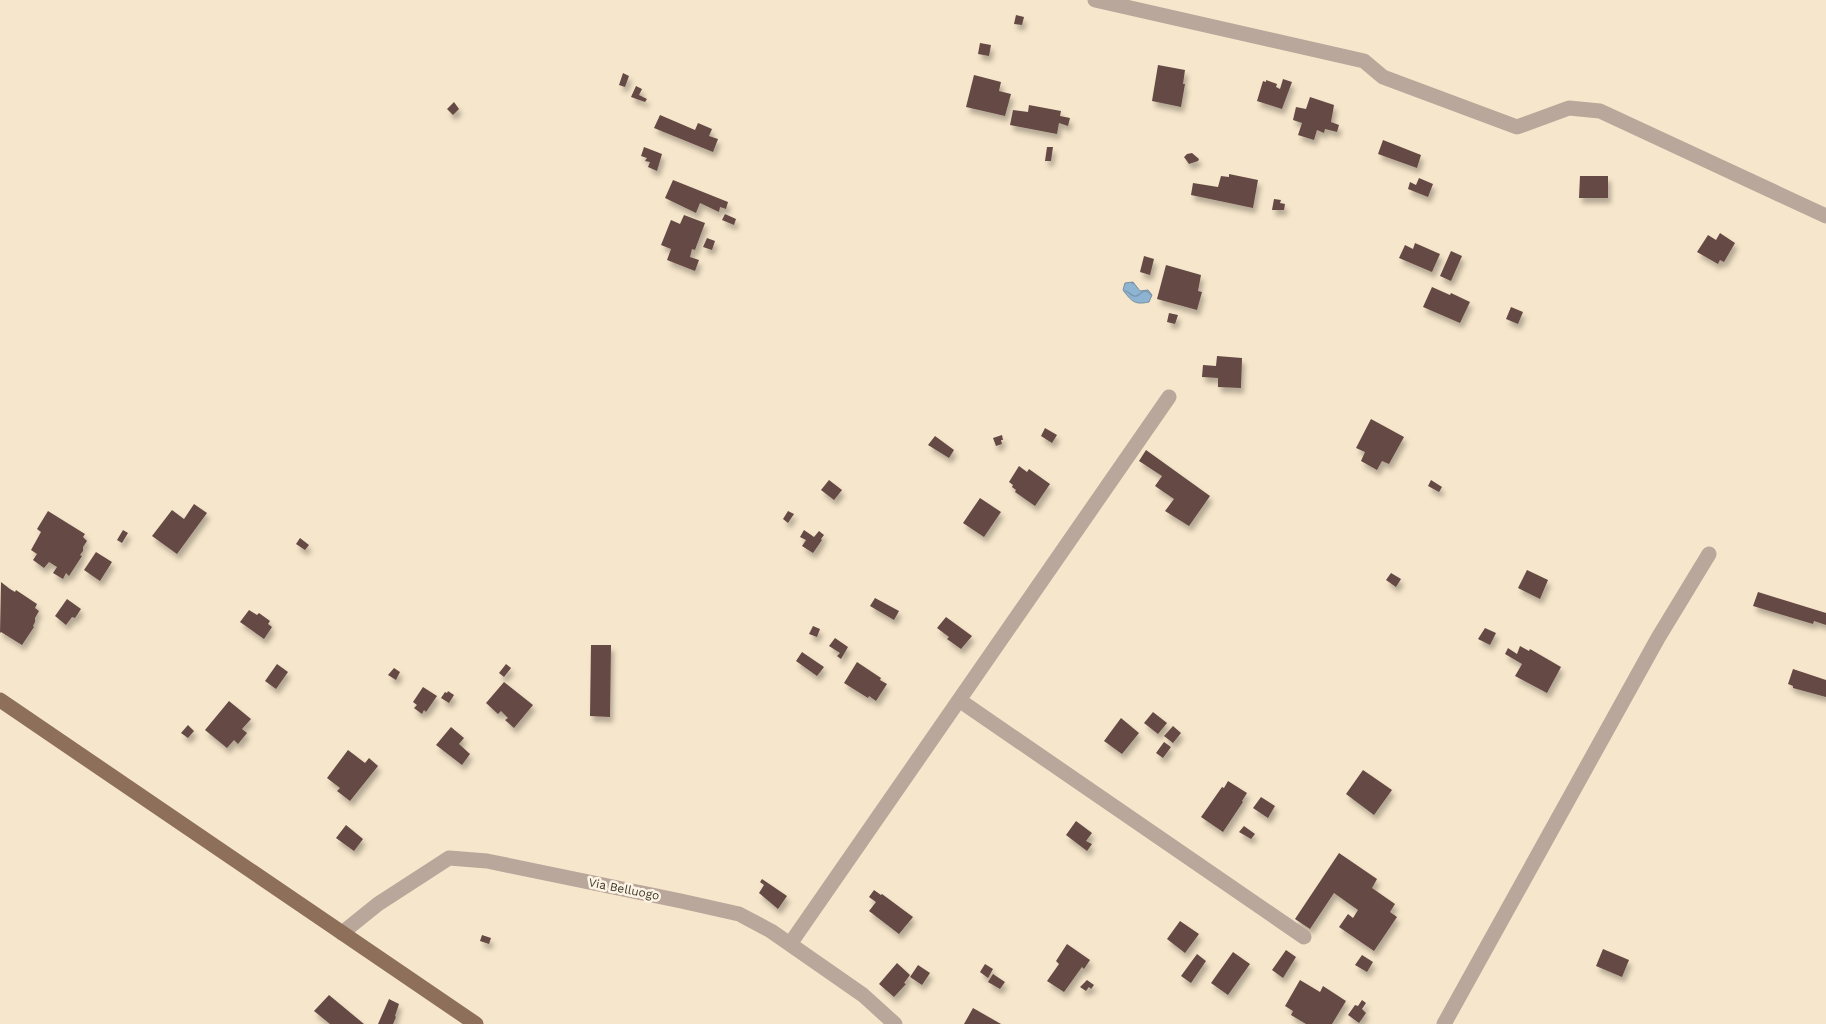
<svg xmlns="http://www.w3.org/2000/svg" width="1826" height="1024" viewBox="0 0 1826 1024" font-family="'Work Sans',sans-serif">
  <defs>
    <pattern id="water-waves" width="16" height="10" patternUnits="userSpaceOnUse" patternTransform="scale(1.25)"><rect width="16" height="10" fill="#8eb4d2"/><path d="M0 5q4-4 8 0t8 0" fill="none" stroke="#7593ab"/></pattern>
    <filter id="shadow"><feDropShadow dx="3" dy="5.5" stdDeviation="2.5" flood-color="#0004"/></filter>
  </defs>
  <rect width="100%" height="100%" fill="#f6e6cb"/>
  <path fill="url(#water-waves)" stroke="#768fa1" d="M1133,282L1140,291L1148,290L1152,295L1149,302C1135,305 1132,302 1123,290L1125,283Z"/>
  <path fill="#654944" filter="url(#shadow)" d="M1016,15L1024,17L1022,25L1014,24Z
    M980,43L991,45L989,56L978,54Z
    M1158,65L1185,70L1183,84H1185L1181,107L1152,101Z
    M623,73L629,76L625,87L619,85Z
    M974,75L1001,82L999,91L1011,94L1005,116L966,107Z
    M1283,79L1292,82L1282,109L1257,101L1263,81L1266,82V80L1277,84L1276,87L1280,89Z
    M636,86L642,89L639,95L647,99L645,102L631,97Z
    M1310,97L1334,105L1331,122L1339,125L1337,132L1325,129L1324,133L1317,130L1314,140L1298,135L1302,123L1293,120L1296,107L1306,109Z
    M454,102L459,109L453,115L447,109Z
    M1029,105L1061,111L1060,116L1070,118L1068,126L1059,123L1057,134L1010,125L1013,110L1028,112Z
    M660,115L695,130L698,123L712,129L709,136L718,139L713,152L654,128Z
    M1383,140L1421,155L1417,168L1378,154Z
    M644,147L662,154L657,171L648,167L650,162L645,161L647,158L641,156Z
    M1047,147H1053L1051,161H1045Z
    M1192,153L1199,159L1198,161L1189,164L1184,157L1187,154Z
    M1229,174L1258,180L1253,208L1191,195L1193,183L1218,187L1221,176L1229,177Z
    M1580,176H1608V198H1579Z
    M1419,178L1433,184L1428,197L1408,189L1410,182L1416,185Z
    M673,180L728,202L726,209L720,207L719,212L700,203L696,213L665,198Z
    M1274,199L1281,200L1280,203L1285,204L1284,210H1272Z
    M725,214L736,219L734,225L722,220Z
    M684,215L705,223L695,250L692,249L690,257L699,260L695,271L667,260L671,249L661,245L671,220L680,224Z
    M1720,233L1735,243L1724,262L1720,260L1718,264L1697,252L1708,235L1716,240Z
    M707,238L715,241L712,250L703,247Z
    M1415,243L1440,254L1432,272L1399,258L1405,245L1413,249Z
    M1451,251L1462,256L1451,281L1440,276Z
    M1144,256L1154,259L1150,275L1140,272Z
    M1166,265L1201,275L1198,291L1202,292L1197,310L1157,299Z
    M1432,287L1450,295L1451,293L1470,302L1460,323L1423,307Z
    M1511,307L1523,312L1518,324L1506,319Z
    M1169,313L1178,315L1175,324L1167,322Z
    M1217,356L1242,358L1241,388L1218,387V378L1202,377L1203,365L1216,366Z
    M1371,419L1404,437L1389,464L1382,461L1377,470L1361,461L1365,452L1356,448Z
    M1045,428L1057,435L1052,443L1041,436Z
    M1002,435L1003,440H1001L1002,444L996,446L993,438Z
    M935,436L954,450L949,458L928,445Z
    M1146,450L1210,496L1189,526L1165,511L1174,499L1155,486L1162,476L1139,461Z
    M1019,466L1027,472L1029,469L1050,484L1035,506L1015,492L1016,490L1012,487L1013,485L1009,482Z
    M829,480L842,490L834,500L821,490Z
    M1431,480L1442,487L1439,492L1428,486Z
    M980,498L1001,512L984,537L963,523Z
    M194,504L207,513L177,554L152,536L172,510L184,519Z
    M48,511L85,534L83,537L87,541L83,547V551L80,555L82,556L69,576L66,573L63,579L53,573L57,567L49,562L44,568L33,560L37,554L31,550L41,532L37,529Z
    M788,511L794,514L788,523L783,519Z
    M123,530L128,533L122,543L117,540Z
    M804,530L814,537L819,531L824,535L821,539L822,540L813,553L802,546L806,540L800,537Z
    M300,538L309,545L305,550L296,544Z
    M96,552L112,562L100,581L84,570Z
    M1527,570L1548,580L1540,599L1518,588Z
    M1391,573L1401,579L1396,587L1386,580Z
    M1,582L10,589L15,592L16,590L37,604L35,608L39,611L35,618V622L33,626L34,627L22,645L1,632L0,633Z
    M1758,592L1826,613V625L1814,621L1813,624L1753,606Z
    M875,598L899,611L894,620L870,606Z
    M67,599L81,609L75,618L72,617L66,625L55,616Z
    M249,610L257,615L259,613L270,621L268,624L272,627L264,639L240,622Z
    M946,617L972,636L961,649L947,639L949,637L937,628Z
    M813,626L820,629L817,637L809,634Z
    M1485,628L1496,633L1490,645L1478,639Z
    M835,638L848,647L841,659L837,656L840,653L829,646Z
    M591,645H611L610,717L590,716Z
    M1520,646L1529,651L1530,649L1561,667L1547,693L1515,676L1522,664L1505,654L1508,648L1517,654Z
    M802,652L824,667L817,676L796,661Z
    M857,662L881,678L880,680L887,684L876,701L869,696L868,698L844,683Z
    M277,664L288,672L276,689L265,681Z
    M506,664L511,668L504,677L499,673Z
    M394,668L400,672L396,680L388,675Z
    M1793,669L1826,680V697L1793,688V686L1788,684Z
    M504,682L533,705L514,728L505,720L508,718L501,711L498,714L486,703Z
    M423,687L437,696L426,712L424,710L422,714L414,708L417,705L413,702Z
    M448,691L454,695L449,703L441,698L445,692L447,693Z
    M229,701L251,719L242,729L247,733L238,744L234,740L227,748L205,730Z
    M1153,712L1167,723L1158,734L1144,723Z
    M1121,718L1139,733L1122,754L1104,741Z
    M188,725L194,731L188,738L181,733Z
    M1173,726L1181,733L1173,743L1164,736Z
    M451,727L464,738L459,744L470,754L462,765L436,745Z
    M1164,742L1171,747L1163,758L1156,753Z
    M348,750L365,763L369,758L378,766L350,801L337,791L340,788L327,778Z
    M1363,770L1392,790L1374,815L1346,794Z
    M1228,781L1247,793L1242,801L1243,802L1223,832L1201,817L1222,787L1224,788Z
    M1261,797L1275,806L1268,818L1253,808Z
    M1076,821L1092,833L1086,841L1092,844L1087,851L1066,835Z
    M346,825L363,839L354,851L336,838Z
    M1244,826L1255,834L1251,839L1239,832Z
    M1339,853L1377,879L1372,888L1395,904L1390,912L1397,917L1374,951L1339,927L1348,914L1353,918L1358,910L1334,893L1310,929L1295,919Z
    M762,879L787,896L778,909L759,893L764,885L760,882Z
    M874,890L881,895L882,894L913,917L899,934L869,911L876,902L869,897Z
    M1180,921L1199,934L1185,953L1167,939Z
    M482,935L491,938L489,944L480,941Z
    M1067,944L1090,960L1084,969L1082,967L1064,992L1047,981L1059,964L1056,961Z
    M1603,949L1629,960L1622,977L1596,966Z
    M1286,950L1296,957L1283,978L1272,970Z
    M1233,952L1250,964L1228,995L1211,983Z
    M1197,954L1206,961L1191,983L1181,976Z
    M1362,955L1373,962L1367,972L1355,965Z
    M897,963L910,975L904,983L906,984L894,997L879,984Z
    M985,964L993,969L988,978L980,972Z
    M918,965L930,973L922,985L910,977Z
    M993,974L1005,982L1000,989L988,982Z
    M1087,980L1094,985L1091,989L1089,987L1086,991L1080,987Z
    M1300,980L1320,992L1323,986L1346,1001L1332,1024H1306L1291,1015L1293,1011L1285,1006Z
    M329,995L364,1024H330L314,1011Z
    M389,999L399,1004L395,1016L396,1017L393,1024H378Z
    M1362,1000L1366,1003L1362,1009L1366,1013L1359,1023L1348,1015L1355,1005L1358,1006Z
    M973,1008L1001,1024H964Z"/>
  <g fill="none" stroke-linecap="round" stroke-linejoin="round">
    <path stroke="#b8a79a" stroke-width="15" d="M1095,0L1364,61L1383,77L1517,127L1569,108L1600,111L1826,216
      M959,700L1304,937
      M342,933L378,904L449,858L487,861L681,901L739,914L771,931L863,995L895,1024
      M790,944L1169,397
      M1444,1024L1658,638L1709,554"/>
    <path stroke="#8e705a" stroke-width="15" d="M0,700L476,1024"/>
  </g>
  <g text-anchor="middle" stroke-width="5" stroke-linejoin="round" paint-order="stroke">
    <g font-size="12" fill="#3f392e" stroke="#fef4e4">
      <text transform="translate(624 889) rotate(11)" y="4">Via Belluogo</text>
    </g>
  </g>
</svg>
